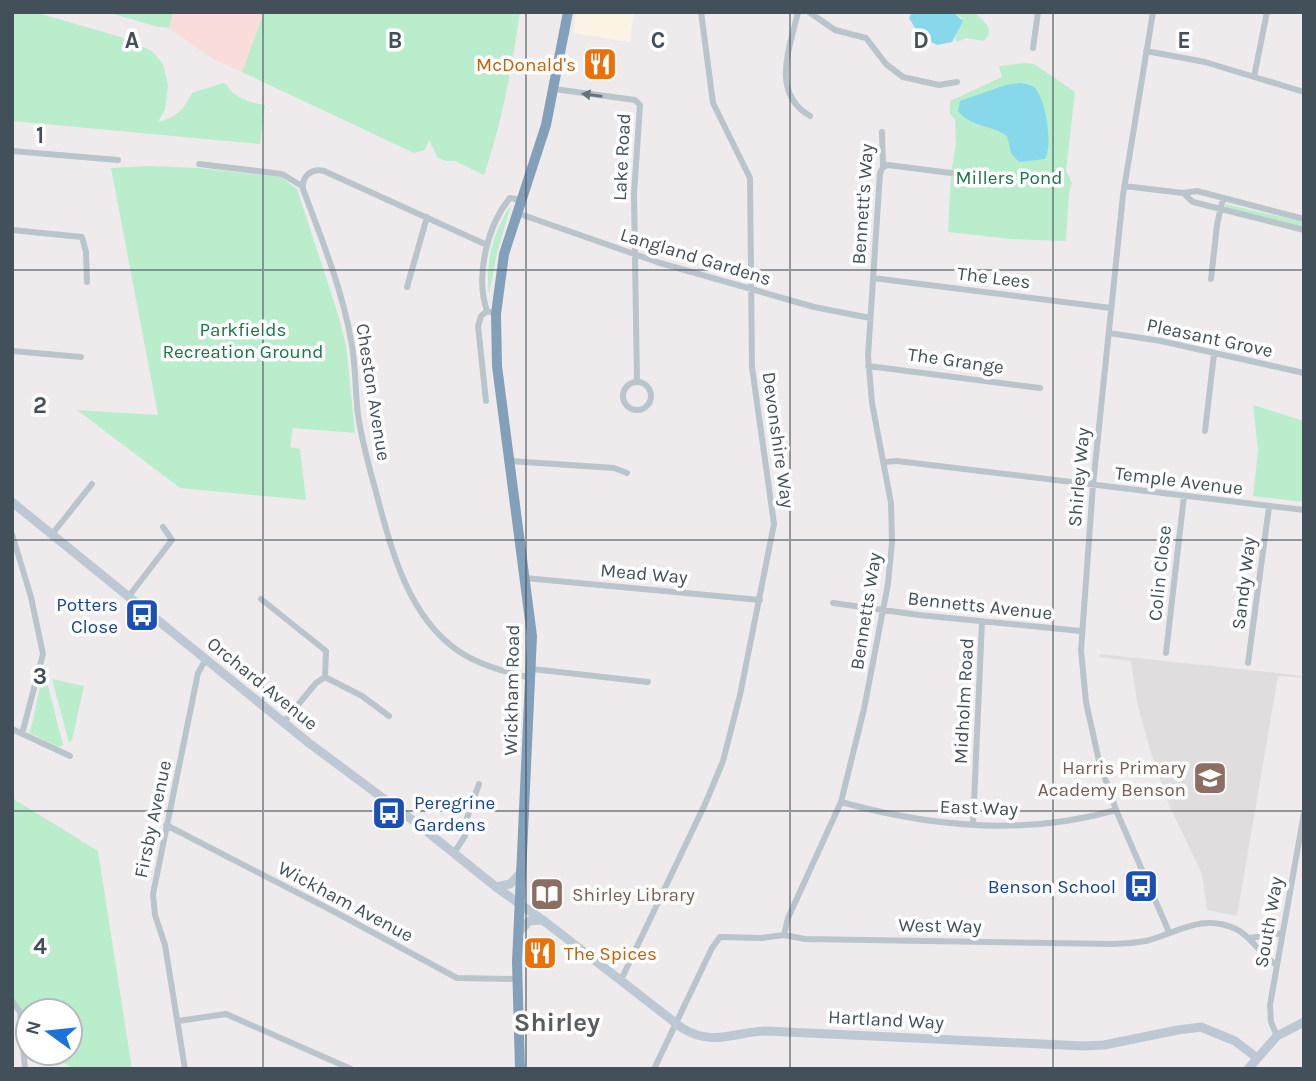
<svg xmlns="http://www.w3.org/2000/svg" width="1316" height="1081" viewBox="0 0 1316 1081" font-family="Karla,sans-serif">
  <rect width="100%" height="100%" fill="#efebec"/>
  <path fill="#fbf3e3" d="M576,12H634L630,42L573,33Z"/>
  <path fill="#e0ddde" d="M1100,654L1304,676V678L1278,676L1237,916L1207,910L1202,874L1169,805L1150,750L1137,702L1131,661L1099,657Z"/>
  <path fill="#fadcda" d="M173,12H264L242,72L214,60L169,28Z"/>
  <path fill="#b9edcc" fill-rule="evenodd" d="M12,12H34L121,37L152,51L163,64L168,86L165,110L158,122C177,117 183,110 192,93L223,83L226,84C234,99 250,102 265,105L260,144L12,121Z
    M107,12H173L169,28L158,27Z
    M264,12H520C512,68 502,122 484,175L455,161H446L438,158L429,140L425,150L414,153L242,72Z
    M953,12H978L977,15C986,23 995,31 983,41L966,38L957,42L955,39L962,18Z
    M1025,63L1034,64L1075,92L1066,171L1072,183L1069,193L1066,241L1011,239L948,232L951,173L956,144L955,119L950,114V101L1002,77L999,66Z
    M148,166L199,168L281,177L297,189L337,311L346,345L355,433L293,428L290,447L300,449L306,500L180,488L77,410L158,415L111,168Z
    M1225,204L1304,222V227L1226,208Z
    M511,205L497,253L489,294C485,263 493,232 511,205Z
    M1253,405L1304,421V502L1253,496L1258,451Z
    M42,678H46L63,745L59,747L30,733Z
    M52,679L84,686L72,740L69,743Z
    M12,798L98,851L132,1069H76L54,1059L51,1066L27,1055C26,1035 28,1011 12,998ZM28,1011H70V1053H28Z"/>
  <path fill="#86d8ea" d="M912,12H953L963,21L952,42L937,45L920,36L909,18Z
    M1019,83C1025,84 1030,84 1035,88C1046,100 1053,145 1045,159L1019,162L1011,153L1007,136C993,125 970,127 958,111L960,101L1006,85Z"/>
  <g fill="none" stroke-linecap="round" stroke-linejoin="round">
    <path stroke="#bac4cb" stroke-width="6" d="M798,12C790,48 770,93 810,116
      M809,12L835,30L866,38L886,64L903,77L939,85L957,82
      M1153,12L1123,195L1093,485L1081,650L1086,702L1099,761L1116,810L1169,932
      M1033,48L1038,12
      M1146,51L1205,62L1304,92
      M1254,77L1267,12
      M554,89L635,100L640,105L634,194L637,382
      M12,151L118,160
      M199,164L282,174L302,186
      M883,167L888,165L951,173
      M1124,186L1183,193L1197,191L1304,219
      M1183,193L1193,202L1304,230
      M517,213L660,263L814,307L870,318
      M12,230L82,237L86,252L87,282
      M487,245L324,171C312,168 302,175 303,189C321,237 342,289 351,340C356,365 355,390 358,415C362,441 369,467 376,492C391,548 407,615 457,650C478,665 506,672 531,678
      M873,278L1111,308
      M1211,279L1217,225L1223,198
      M407,287L427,217
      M496,314L487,311C475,276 487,226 510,198L521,200
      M1109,333L1161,341L1304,373
      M12,351L81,357
      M868,366L1040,388
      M623 396a14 14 0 1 1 28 0a14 14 0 1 1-28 0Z
      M486,401L478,326L481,316L487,311
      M1205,431L1214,354
      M510,461L614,468L627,473
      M885,462L897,461L1304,510
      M53,533L92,484
      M12,534L31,597L43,654L22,734
      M525,578L760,600
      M129,596L172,540L163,527
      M261,599L326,651L325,677L362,696L389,716
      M833,603L919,615L1081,631
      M1166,653L1184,496
      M1248,663L1269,507
      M532,669L648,682
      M283,723L316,683L325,677
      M12,729L70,756
      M841,802C931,827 1026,836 1116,810
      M166,825L333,911L457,978L516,979
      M973,825L982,621
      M454,853L465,836L467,818L479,784
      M784,935L788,918L841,802L864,709L888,584L892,542L891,503L872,403L868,356L880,173L883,167L882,132
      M1250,938L1282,933
      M621,980L706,802L723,761L740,695L774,524L752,367L750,178L713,103L701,12
      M12,1001L20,1012L25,1069
      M178,1021L226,1014L351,1069
      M1277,1036L1271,1022L1270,1005L1304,813
      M185,1069L165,945L155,915L153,894L198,673L206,659
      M654,1069L712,948L720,937L761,938L784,935L805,939L1113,944C1124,944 1135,943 1146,941C1177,933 1202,913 1236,929C1253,937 1260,956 1277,965"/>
    <path stroke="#bcc8d3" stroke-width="9" d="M12,502L309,743L415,822L496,887L548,924L682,1028C713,1047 734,1032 766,1031L1084,1046L1104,1045L1178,1030L1201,1027L1235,1041L1256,1057
      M496,887L510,884L521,873
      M519,932L529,921L543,920
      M1248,1069L1277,1036L1304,1022"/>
    <path stroke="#83a0bb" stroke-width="10" d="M520,1069L517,962L532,636L497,366L496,314L504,254L546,125L568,12"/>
  </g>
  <defs><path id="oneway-solid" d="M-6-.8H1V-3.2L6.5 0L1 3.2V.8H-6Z" transform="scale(1.75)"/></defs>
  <use fill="#67737b" href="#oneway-solid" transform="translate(592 95) rotate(-172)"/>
  <path fill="none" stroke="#445059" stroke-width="2" stroke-opacity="0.55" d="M263,12V1069M526,12V1069M790,12V1069M1053,12V1069M12,270H1304M12,540H1304M12,811H1304"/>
  <defs>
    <g id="restaurant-square" transform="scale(1.75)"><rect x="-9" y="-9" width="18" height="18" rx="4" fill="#e8710a" stroke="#fff"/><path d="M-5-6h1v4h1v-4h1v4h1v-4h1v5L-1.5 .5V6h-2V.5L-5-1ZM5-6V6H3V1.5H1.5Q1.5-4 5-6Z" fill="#fff"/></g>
    <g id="bus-square" transform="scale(1.75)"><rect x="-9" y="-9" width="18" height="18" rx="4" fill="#1a4fb4" stroke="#fff"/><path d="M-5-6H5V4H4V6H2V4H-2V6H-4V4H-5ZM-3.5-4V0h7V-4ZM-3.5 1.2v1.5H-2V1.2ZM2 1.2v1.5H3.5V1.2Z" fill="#fff"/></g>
    <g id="school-square" transform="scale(1.75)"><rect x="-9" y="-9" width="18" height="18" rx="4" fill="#8d6e63" stroke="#fff"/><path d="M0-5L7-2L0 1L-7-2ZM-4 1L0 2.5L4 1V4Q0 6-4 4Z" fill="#fff"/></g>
    <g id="library-square" transform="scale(1.75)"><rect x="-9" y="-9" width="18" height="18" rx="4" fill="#8d6e63" stroke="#fff"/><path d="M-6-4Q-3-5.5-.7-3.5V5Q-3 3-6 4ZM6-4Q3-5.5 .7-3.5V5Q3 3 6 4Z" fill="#fff"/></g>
  </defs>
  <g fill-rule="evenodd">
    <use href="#restaurant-square" x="600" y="64"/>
    <use href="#bus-square" x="142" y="615"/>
    <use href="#school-square" x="1210" y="778"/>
    <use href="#bus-square" x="389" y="813"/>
    <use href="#bus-square" x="1141" y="886"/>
    <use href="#library-square" x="547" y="894"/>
    <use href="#restaurant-square" x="540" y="953"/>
  </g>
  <g text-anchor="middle" stroke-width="7" stroke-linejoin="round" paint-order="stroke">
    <g font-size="19" fill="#c56008" stroke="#fff" text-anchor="end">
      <text x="576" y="71">McDonald's</text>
      <text x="564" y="960" text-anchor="start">The Spices</text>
    </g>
    <g font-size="19" fill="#445059" stroke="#fff">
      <text transform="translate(621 157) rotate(-87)" y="7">Lake Road</text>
      <text transform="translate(862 204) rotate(-86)" y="7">Bennett's Way</text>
      <text transform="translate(696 256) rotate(17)" y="7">Langland Gardens</text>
      <text transform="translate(994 277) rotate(7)" y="7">The Lees</text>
      <text transform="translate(1210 337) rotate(12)" y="7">Pleasant Grove</text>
      <text transform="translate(956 360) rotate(8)" y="7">The Grange</text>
      <text transform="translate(374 392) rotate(81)" y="7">Cheston Avenue</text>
      <text transform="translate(779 440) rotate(82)" y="7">Devonshire Way</text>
      <text transform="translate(1078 477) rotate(-85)" y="7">Shirley Way</text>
      <text transform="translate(1179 480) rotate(7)" y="7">Temple Avenue</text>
      <text transform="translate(644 573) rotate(5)" y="7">Mead Way</text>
      <text transform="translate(1159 573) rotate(-84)" y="7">Colin Close</text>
      <text transform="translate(1243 583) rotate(-83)" y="7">Sandy Way</text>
      <text transform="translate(980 605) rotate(6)" y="7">Bennetts Avenue</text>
      <text transform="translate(865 611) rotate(-81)" y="7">Bennetts Way</text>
      <text transform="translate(263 683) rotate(39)" y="7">Orchard Avenue</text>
      <text transform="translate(511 690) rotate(-89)" y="7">Wickham Road</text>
      <text transform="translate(963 701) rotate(-87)" y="7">Midholm Road</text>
      <text transform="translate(979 807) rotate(2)" y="7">East Way</text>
      <text transform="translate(152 819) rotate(-78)" y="7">Firsby Avenue</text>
      <text transform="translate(346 901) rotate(28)" y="7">Wickham Avenue</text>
      <text transform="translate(1268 922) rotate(-80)" y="7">South Way</text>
      <text transform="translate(940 925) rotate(1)" y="7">West Way</text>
      <text transform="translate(886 1019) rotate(3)" y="7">Hartland Way</text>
    </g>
    <g font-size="19" fill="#177845" stroke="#fff">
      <text x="1009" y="184">Millers Pond</text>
      <text x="243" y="336">Parkfields<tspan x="243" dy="22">Recreation Ground</tspan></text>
    </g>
    <g font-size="19" fill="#164399" stroke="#fff" text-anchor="end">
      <text x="118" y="611">Potters<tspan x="118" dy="22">Close</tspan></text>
      <text x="414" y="809" text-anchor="start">Peregrine<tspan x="414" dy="22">Gardens</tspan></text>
      <text x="1116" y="893">Benson School</text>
    </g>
    <g font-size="19" fill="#785e54" stroke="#fff" text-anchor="end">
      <text x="1186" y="774">Harris Primary<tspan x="1186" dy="22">Academy Benson</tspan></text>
      <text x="572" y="901" text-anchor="start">Shirley Library</text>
    </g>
    <g font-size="26" font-weight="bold" fill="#595c61" stroke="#fff">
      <text x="557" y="1031">Shirley</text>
    </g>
  </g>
  <g font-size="23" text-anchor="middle" font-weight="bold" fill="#445059" stroke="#fff" stroke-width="7" stroke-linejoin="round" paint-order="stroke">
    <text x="132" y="48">A</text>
    <text x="395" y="48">B</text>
    <text x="658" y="48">C</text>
    <text x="921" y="48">D</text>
    <text x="1184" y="48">E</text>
    <text x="40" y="143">1</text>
    <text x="40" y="413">2</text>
    <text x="40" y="684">3</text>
    <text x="40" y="954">4</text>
  </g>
  <rect width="1316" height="1081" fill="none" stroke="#445059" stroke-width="28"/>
  <g transform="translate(49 1032) rotate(285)"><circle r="33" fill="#ffffff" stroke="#b4b9bd" stroke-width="2"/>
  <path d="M0-5L12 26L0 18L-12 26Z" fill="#1b74d9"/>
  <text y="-10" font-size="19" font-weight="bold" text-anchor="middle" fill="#445059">N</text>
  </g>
</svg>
